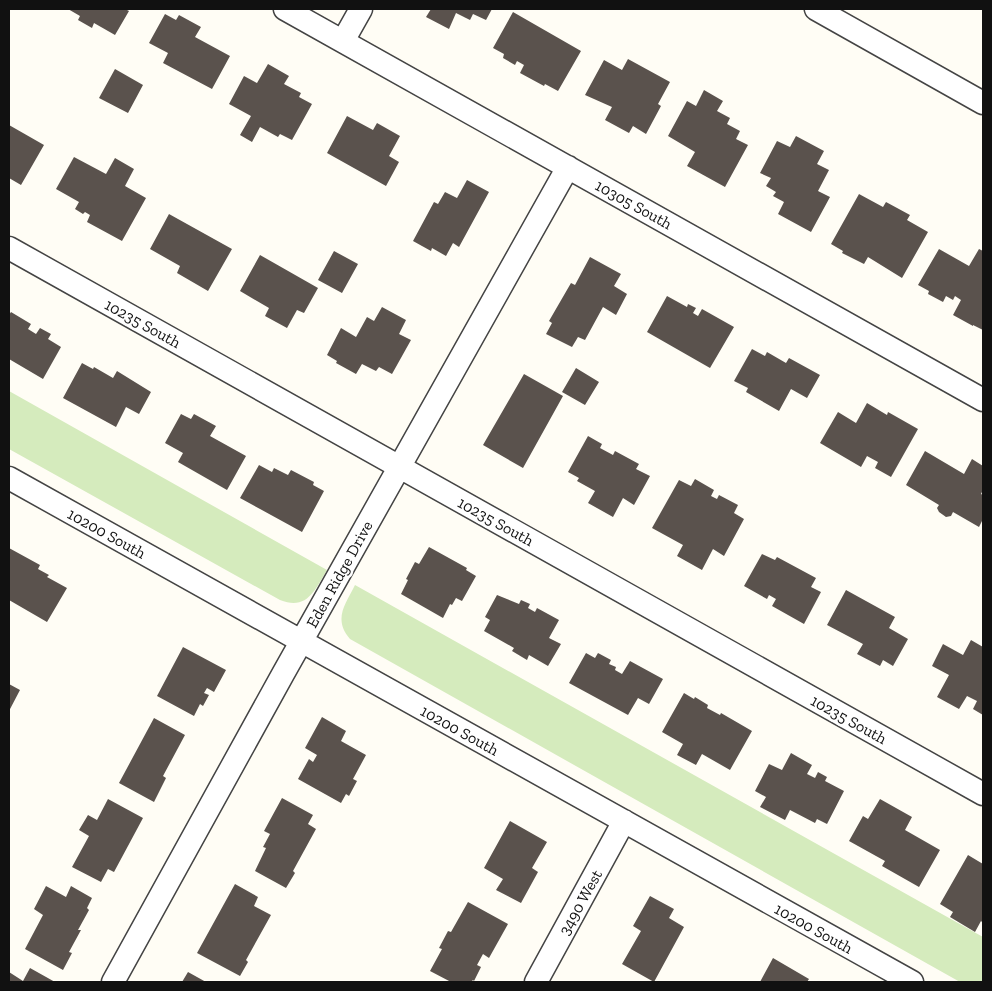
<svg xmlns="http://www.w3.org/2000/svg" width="992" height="991" viewBox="0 0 992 991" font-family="'Zilla Slab',serif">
  <rect width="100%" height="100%" fill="#fffdf5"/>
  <path fill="#d5ebbd" d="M9,391L327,570C315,590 307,611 280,600L9,449Z
    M355,585L983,937V982H960L350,639C333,619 345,605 355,585Z"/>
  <path fill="#5a524d" d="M68,9H125L129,11L115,35L94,23L92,28L78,20L80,16Z
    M431,9H492L486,20L473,14L470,20L456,13L449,29L426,17Z
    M513,12L581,51L558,91L545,84L544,86L520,73L524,65L517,61L515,65L503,58L504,54L493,48Z
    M165,14L176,20L179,15L201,27L195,37L230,56L212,89L163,63L168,53L149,43Z
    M628,59L670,82L658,104L661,106L646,134L633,126L629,133L605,120L612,107L585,95L604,60L622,70Z
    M268,64L289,76L284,84L301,93L299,97L312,104L292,140L280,134L278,137L260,127L252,142L240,135L251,116L229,104L244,76L257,83Z
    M115,69L143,85L128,113L99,98Z
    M704,90L723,101L717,111L730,118L727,124L740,131L736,139L748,145L725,187L687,166L695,152L668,136L687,101L696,106Z
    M347,116L373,130L377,123L400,136L389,156L399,162L386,186L327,153Z
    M9,125L44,145L21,185L9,178Z
    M796,136L824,151L817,164L829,170L818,191L830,197L811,232L778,214L784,202L773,196L776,192L766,186L771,178L760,173L777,141L790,147Z
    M74,157L106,174L115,158L134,169L125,186L146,198L122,241L87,222L90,215L85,212L83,214L75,209L79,202L56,189Z
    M467,180L489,192L459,247L453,243L446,256L432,248L431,251L413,241L434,202L438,204L445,192L457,198Z
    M859,194L883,207L886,202L910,215L907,220L928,232L902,278L868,257L864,264L842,253L843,251L831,244Z
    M169,214L232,249L208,291L177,273L180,266L150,249Z
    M939,249L969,266L979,249L983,251V330L973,325V326L953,315L961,300L955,296L953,300L946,296L943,302L928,294L929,291L918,285Z
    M334,251L358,264L342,293L318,280Z
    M260,255L318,288L304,313L297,310L287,328L265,316L269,308L240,291Z
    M590,257L621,274L614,286L627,294L616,315L603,307L585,340L578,337L572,347L546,334L552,323L549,321L571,283L575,285Z
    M667,296L687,307L688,304L696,308L693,313L698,316L702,309L734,327L710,368L647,332Z
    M382,307L406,320L399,334L411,340L392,374L379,367L376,371L362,364L356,374L336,363L337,361L327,355L341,328L356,337L367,317L374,321Z
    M11,312L31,324L28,329L36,334L40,328L51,334L48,339L61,347L43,379L9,359V315Z
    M752,349L765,356L767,352L786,363L789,358L820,375L807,398L791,389L779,411L746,392L748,388L734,381Z
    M82,363L93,369L94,367L113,378L117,371L151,392L139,414L126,407L116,427L63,398Z
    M576,368L599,382L585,405L562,392Z
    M524,374L563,396L523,468L483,445Z
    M867,403L887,415L888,412L918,429L891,477L875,468L878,462L867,456L861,467L820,443L838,412L856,423Z
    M181,414L191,419L194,414L216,426L210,436L246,456L227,490L178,462L183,453L165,443Z
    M588,436L602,444L600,448L613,455L615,451L639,464L636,469L650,476L634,505L623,498L613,517L588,503L595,491L577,481L579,478L568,472Z
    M925,451L964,474L972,459L983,466V490L981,494L983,495V519L979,527L953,512L951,516L946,517L939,512L937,508L939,505L906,485Z
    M259,465L272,472L274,468L288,475L291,470L314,482L313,485L324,491L302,532L240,498Z
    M695,479L714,490L711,496L717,499L719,495L738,505L734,513L744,519L724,556L713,549L702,570L677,556L683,545L652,528L679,480L691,486Z
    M429,547L467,568L466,570L476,576L462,601L456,598L452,605L450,604L443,618L401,594L408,580L406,579L415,562L419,564Z
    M9,548L40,565L38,569L49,575L47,577L67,588L47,622L9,600Z
    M762,554L775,560L777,557L816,578L811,587L821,592L804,624L772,606L776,599L769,595L767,599L744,586Z
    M846,590L895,617L889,628L908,639L893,666L883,660L880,666L857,654L863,644L827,625Z
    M497,595L519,604L521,600L530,604L528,608L535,612L537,608L559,620L549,638L561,644L548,666L529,655L527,660L512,651L514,648L484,631L490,620L485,617Z
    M971,640L983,647V715L973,709L977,701L967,696L959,709L937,697L949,675L932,666L943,644L963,655Z
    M183,647L226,670L214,692L207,688L204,693L209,695L203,706L200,704L194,716L157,696Z
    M586,653L595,658L598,653L611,660L609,664L616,667L615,670L622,674L630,661L663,679L649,704L638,698L628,715L569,683Z
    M9,684L20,690L9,711Z
    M684,693L694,699L695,697L708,705L707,708L720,715L721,713L752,731L730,770L702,754L696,765L677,755L683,744L662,732Z
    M322,717L346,731L341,741L366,755L353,779L357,781L349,796L346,794L341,803L298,779L309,759L313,762L317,755L305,748Z
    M154,718L185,735L163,776L166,778L154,802L119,783Z
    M791,753L812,765L807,774L815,778L818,772L827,777L825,781L844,791L827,824L817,819L815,823L790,810L785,820L760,807L766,797L755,791L769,764L782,770Z
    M282,798L313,815L308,824L316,829L293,871L295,873L286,888L255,871L266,848L263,847L270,834L264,831Z
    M108,799L143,818L114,872L108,869L101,882L72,867L89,836L79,830L88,815L97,820Z
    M880,799L912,817L905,830L940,850L919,887L882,866L885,861L849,841L863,816L868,819Z
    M510,821L547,842L532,868L538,872L521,903L496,890L503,879L484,868Z
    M968,855L983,864L982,867H983V923L981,921L975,932L950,917L953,912L940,904Z
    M235,884L258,897L254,906L271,915L246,960L248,962L240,976L197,953Z
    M46,886L66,897L71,886L92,898L87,908L89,910L78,930H81L69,952L72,953L63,970L25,949L43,915L34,909Z
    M650,896L674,909L669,918L684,927L654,982L622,964L641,931L633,926Z
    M468,902L508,924L489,958L483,954L477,965L481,967L474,981L473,980L471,982H451L430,971L442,949L439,948L448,931L451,932Z
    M773,958L809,979L807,982H760Z
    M30,968L55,982H9V972L23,981Z
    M188,972L206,982H182Z"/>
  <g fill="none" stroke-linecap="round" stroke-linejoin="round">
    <g stroke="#444" stroke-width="25">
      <path id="minor" d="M285,9L983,400
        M816,9L983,103
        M343,41L361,9
        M9,248L983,794
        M9,478L912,982
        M113,982L283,674L568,167
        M536,982L624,821"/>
    </g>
    <use href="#minor" stroke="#fff" stroke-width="22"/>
  </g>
  <g text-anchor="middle" stroke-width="5" stroke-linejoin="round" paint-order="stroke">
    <g font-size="16" fill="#111" stroke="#fff">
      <text transform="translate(634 204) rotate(29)" y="6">10305 South</text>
      <text transform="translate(143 323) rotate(29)" y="6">10235 South</text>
      <text transform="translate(496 521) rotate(29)" y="6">10235 South</text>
      <text transform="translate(107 533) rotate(29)" y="6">10200 South</text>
      <text transform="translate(339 574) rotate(-61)" y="6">Eden Ridge Drive</text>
      <text transform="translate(849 719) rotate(29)" y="6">10235 South</text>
      <text transform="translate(460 730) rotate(29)" y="6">10200 South</text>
      <text transform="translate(580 902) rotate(-61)" y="6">3490 West</text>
      <text transform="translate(814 928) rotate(29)" y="6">10200 South</text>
    </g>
  </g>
  <rect width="992" height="991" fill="none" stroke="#111111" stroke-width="20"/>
</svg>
